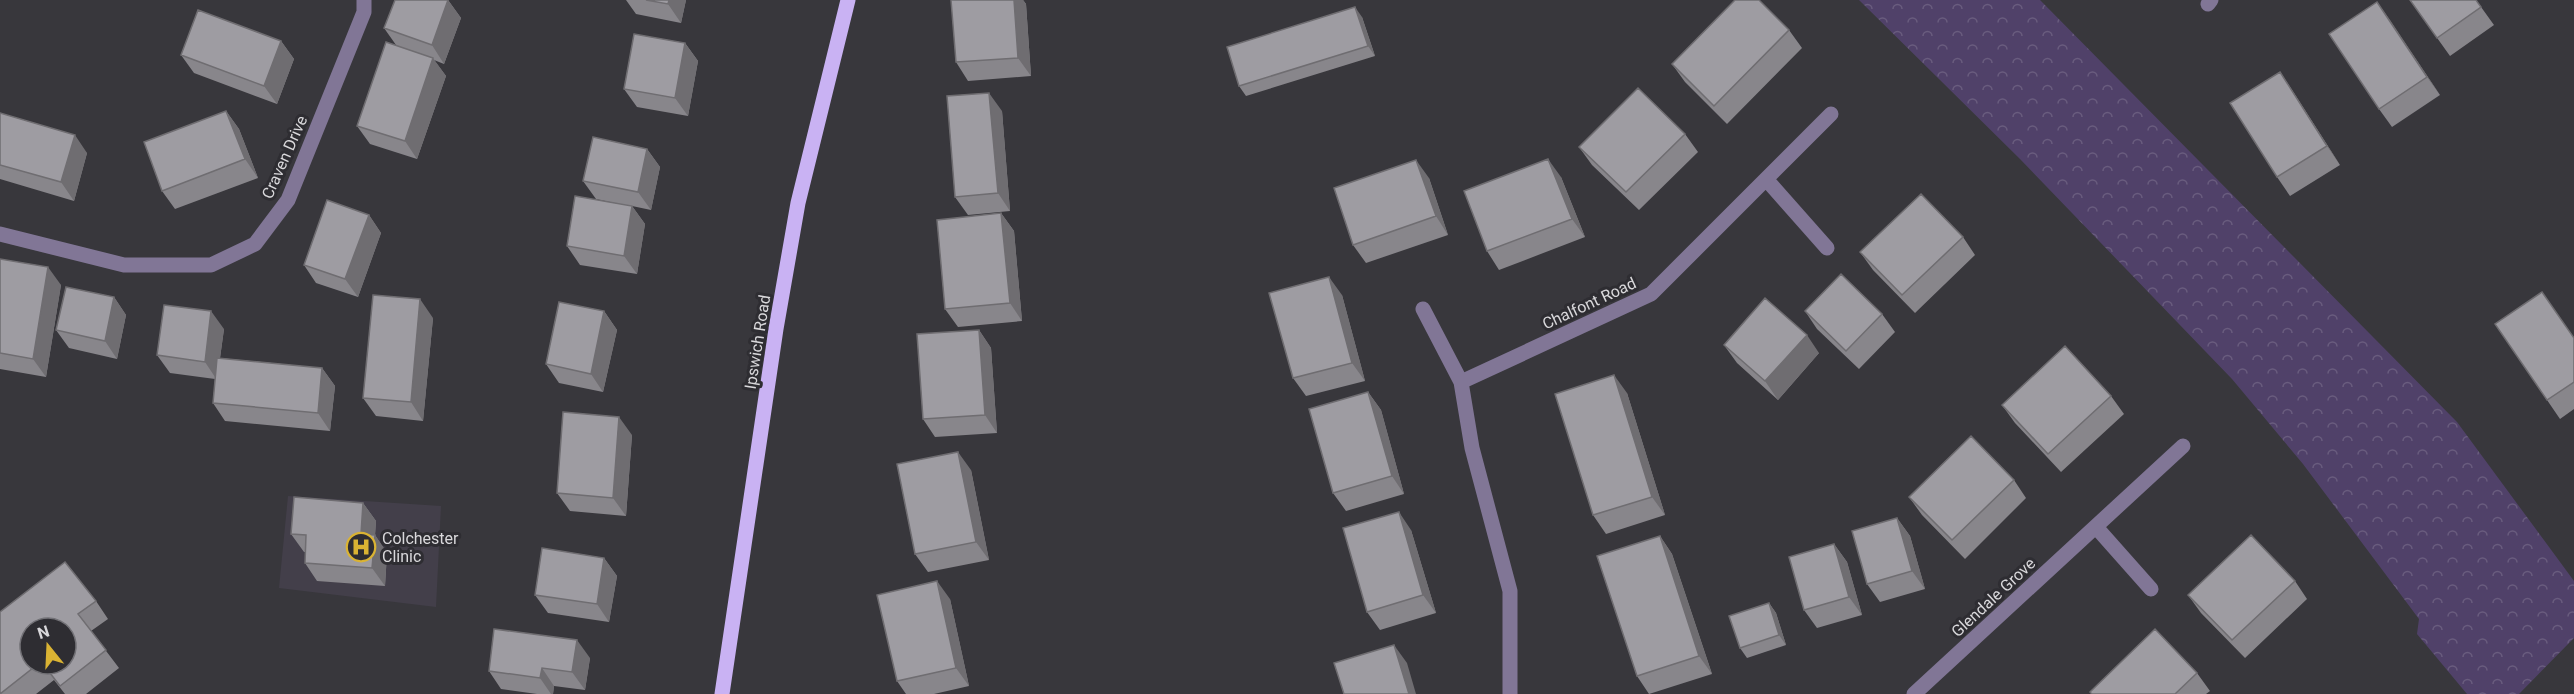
<svg xmlns="http://www.w3.org/2000/svg" width="2574" height="694" viewBox="0 0 2574 694" font-family="Roboto,sans-serif">
  <defs>
    <pattern id="forest-crowns" width="20" height="18" patternUnits="userSpaceOnUse" patternTransform="scale(1.5)"><rect width="20" height="18" fill="#504169"/><path d="M2 6a3 3 0 1 1 6 0M12 15a3 3 0 1 1 6 0" fill="none" stroke="#695c7e"/></pattern>
  </defs>
  <rect width="100%" height="100%" fill="#38373c"/>
  <path fill="#433f4a" d="M288,496L441,506L436,607L279,588Z"/>
  <path fill="url(#forest-crowns)" d="M1859,0H2040L2457,422L2574,581V638L2519,694H2467L2417,634L2419,619L2303,464L2232,379L2020,159Z"/>
  <g fill="none" stroke-linecap="round" stroke-linejoin="round">
    <path stroke="#817696" stroke-width="15" d="M2208,4L2211,0
      M1766,179L1827,248
      M0,234L124,265H211L255,244L288,200L364,12V0
      M1423,309L1461,382L1472,448L1510,591V694
      M1461,382L1651,294L1831,114
      M2096,527L2151,589
      M1914,694L2183,446"/>
    <path stroke="#c9b2f3" stroke-width="15" d="M722,694L776,329L798,203L848,0"/>
  </g>
  <path fill="#88868b" fill-rule="evenodd" d="M448,0L461,18L444,64L434,60L446,76L417,159L370,144L357,126L396,45L384,28Z
    M626,0H686L681,23L636,14Z
    M951,0H1023L1026,4L1031,76L968,81L956,62Z
    M2410,0H2476L2494,25L2450,56Z
    M2377,2L2440,95L2392,127L2379,109Z
    M1362,17L1375,56L1246,96L1239,86Z
    M1789,30L1802,48L1727,124L1685,82L1672,64Z
    M281,41L294,59L277,104L194,73L181,55Z
    M685,43L698,61L688,116L637,107L624,89Z
    M2280,72L2292,90L2340,165L2290,196L2277,177Z
    M226,111L239,129L258,178L175,209L162,191Z
    M1002,111L1010,211L968,215L955,197Z
    M0,113L87,153L74,201L0,179Z
    M1685,134L1698,152L1639,210L1592,165L1579,147Z
    M647,149L660,167L651,210L632,206L645,224L637,274L580,265L567,246L624,205L596,199L583,181Z
    M1561,177L1585,237L1499,270L1487,251Z
    M1429,178L1448,235L1366,263L1353,245Z
    M1001,213L1014,231L1022,321L958,327L945,309Z
    M369,215L381,233L358,297L316,283L304,265Z
    M1963,237L1975,255L1915,313L1873,270L1860,252Z
    M0,259L61,285L46,377L0,369Z
    M1342,295L1365,381L1306,396L1293,378Z
    M114,297L126,315L117,359L69,348L56,330Z
    M604,311L617,330L603,392L559,383L546,364Z
    M1805,311L1882,314L1895,332L1859,369L1817,329Z
    M433,318L423,421L376,416L363,398Z
    M2495,324L2574,337V409L2560,419Z
    M224,329L220,358L322,368L335,386L330,431L225,421L213,403L215,379L170,373L157,355Z
    M979,330L991,348L997,433L935,437L923,419Z
    M1724,345L1819,353L1778,400L1737,363Z
    M1368,392L1381,410L1404,494L1346,511L1333,493Z
    M1627,393L1665,515L1606,534L1593,515Z
    M2111,396L2124,414L2061,472L2015,423L2002,405Z
    M632,435L626,516L570,511L557,493Z
    M971,470L989,560L928,572L915,554Z
    M2014,480L2026,498L1965,559L1922,515L1909,497Z
    M363,503L376,521L375,535L387,553L385,586L317,581L305,563V552H304L291,534Z
    M1897,518L1910,536L1925,589L1880,602L1867,584Z
    M1411,530L1436,613L1380,630L1367,612Z
    M1660,536L1672,554L1712,674L1649,694L1637,676Z
    M1834,544L1847,562L1862,615L1817,628L1804,610Z
    M604,558L617,576L609,622L548,613L535,595Z
    M2295,581L2307,599L2245,658L2201,613L2188,595Z
    M950,599L969,686L934,694H906L897,681Z
    M96,601L108,619L91,631L119,668L86,694H65L54,680L36,694H0V612ZM66,628V664H30Z
    M1769,603L1776,613L1786,645L1747,658L1740,648Z
    M590,658L585,690L554,686L553,694H537L501,689L489,671Z
    M2197,673L2210,691L2206,694H2091Z"/>
  <path fill="#6f6d71" d="M448,0L461,18L444,64L432,45Z
    M669,0H686L681,23L668,4Z
    M1014,0H1023L1026,4L1031,76L1018,58Z
    M2377,2L2390,20L2440,95L2427,77Z
    M1355,7L1362,17L1375,56L1368,46Z
    M281,41L294,59L277,104L264,86Z
    M685,43L698,61L688,116L675,98Z
    M433,58L446,76L417,159L405,141Z
    M2280,72L2292,90L2340,165L2327,146Z
    M989,93L1002,111L1010,211L998,193Z
    M226,111L239,129L258,178L245,159Z
    M75,135L87,153L74,201L61,182Z
    M647,149L660,167L651,210L638,192Z
    M1548,159L1561,177L1585,237L1572,219Z
    M1416,160L1429,178L1448,235L1436,216Z
    M632,206L645,224L637,274L624,256Z
    M1001,213L1014,231L1022,321L1010,303Z
    M369,215L381,233L358,297L345,279Z
    M48,267L61,285L46,377L33,359Z
    M1329,277L1342,295L1365,381L1352,363Z
    M114,297L126,315L117,359L105,341Z
    M420,299L433,318L423,421L411,402Z
    M211,311L224,329L217,380L205,362Z
    M604,311L617,330L603,392L591,374Z
    M979,330L991,348L997,433L985,415Z
    M1807,335L1819,353L1778,400L1765,381Z
    M322,368L335,386L330,431L318,413Z
    M1614,375L1627,393L1665,515L1652,497Z
    M1368,392L1381,410L1404,494L1392,476Z
    M619,417L632,435L626,516L613,498Z
    M958,452L971,470L989,560L976,542Z
    M363,503L376,521L375,535L387,553L385,586L372,568L361,534Z
    M1399,512L1411,530L1436,613L1423,595Z
    M1897,518L1910,536L1925,589L1912,571Z
    M1660,536L1672,554L1712,674L1699,656Z
    M1834,544L1847,562L1862,615L1849,597Z
    M604,558L617,576L609,622L597,604Z
    M937,581L950,599L969,686L956,668Z
    M1769,603L1776,613L1786,645L1779,635Z
    M577,640L590,658L585,690L572,672Z
    M1394,645L1407,663L1416,694H1409Z
    M542,668L554,686L553,694H551L540,678Z"/>
  <path fill="#9e9ca2" stroke="#6f6d71" stroke-width="1.5" d="M395,0H448L432,45L384,28Z
    M646,0H669L668,4Z
    M951,0H1014L1018,58L956,62Z
    M1735,0H1759L1789,30L1714,106L1672,64Z
    M2410,0H2476L2481,7L2437,38Z
    M2377,2L2427,77L2379,109L2329,34Z
    M1355,7L1368,46L1239,86L1227,47Z
    M198,10L281,41L264,86L181,55Z
    M634,34L685,43L675,98L624,89Z
    M386,42L433,58L405,141L357,126Z
    M2280,72L2327,146L2277,177L2230,103Z
    M1638,88L1685,134L1626,192L1579,147Z
    M989,93L998,193L955,197L947,96Z
    M226,111L245,159L162,191L144,142Z
    M0,113L75,135L61,182L0,165Z
    M593,137L647,149L638,192L583,181Z
    M1548,159L1572,219L1487,251L1464,191Z
    M1416,160L1436,216L1353,245L1334,188Z
    M1921,194L1963,237L1902,295L1860,252Z
    M575,196L632,206L624,256L567,246Z
    M327,200L369,215L345,279L304,265Z
    M1001,213L1010,303L945,309L937,220Z
    M0,259L48,267L33,359L0,353Z
    M1841,274L1882,314L1846,351L1805,311Z
    M1329,277L1352,363L1293,378L1269,293Z
    M66,287L114,297L105,341L56,330Z
    M2542,292L2574,338V382L2547,400L2495,324Z
    M373,295L420,299L411,402L363,398Z
    M1765,298L1807,335L1765,381L1724,345Z
    M559,302L604,311L591,374L546,364Z
    M164,305L211,311L205,362L157,355Z
    M979,330L985,415L923,419L917,334Z
    M2065,346L2111,396L2048,454L2002,405Z
    M217,358L322,368L318,413L213,403Z
    M1614,375L1652,497L1593,515L1555,394Z
    M1368,392L1392,476L1333,493L1309,409Z
    M563,412L619,417L613,498L557,493Z
    M1971,436L2014,480L1952,540L1909,497Z
    M958,452L976,542L915,554L897,464Z
    M294,497L363,503L361,534L375,535L372,568L305,563L306,535L291,534Z
    M1399,512L1423,595L1367,612L1343,528Z
    M1897,518L1912,571L1867,584L1852,531Z
    M2251,535L2295,581L2232,640L2188,595Z
    M1660,536L1699,656L1637,676L1597,556Z
    M1834,544L1849,597L1804,610L1789,557Z
    M542,548L604,558L597,604L535,595Z
    M65,562L96,601L78,614L106,650L60,686L43,664H66V628H30V664H38L0,694V612Z
    M937,581L956,668L897,681L877,595Z
    M1769,603L1779,635L1740,648L1729,616Z
    M494,629L577,640L572,672L542,668L540,678L489,671Z
    M2155,629L2197,673L2175,694H2092L2090,692Z
    M1394,645L1409,694H1344L1334,663Z"/>
  <defs>
    <g id="hospital-ring" transform="scale(1.5)"><circle r="9.5" fill="#2e2d32" stroke="#dab333" stroke-width="1.5"/><path d="M-5-5h3v3.5h4V-5h3V5h-3V1.5h-4V5h-3Z" fill="#dab333"/></g>
  </defs>
  <g fill-rule="evenodd">
    <use href="#hospital-ring" x="361" y="547"/>
  </g>
  <g text-anchor="middle" stroke-width="6" stroke-linejoin="round" paint-order="stroke">
    <g font-size="16" fill="#d9d8db" stroke="#2e2d32">
      <text transform="translate(284 157) rotate(-66)" y="6">Craven Drive</text>
      <text transform="translate(1589 303) rotate(-25)" y="6">Chalfont Road</text>
      <text transform="translate(757 342) rotate(-81)" y="6">Ipswich Road</text>
      <text transform="translate(1993 597) rotate(-43)" y="6">Glendale Grove</text>
    </g>
    <g font-size="16" fill="#d9d8db" stroke="#2e2d32" text-anchor="start">
      <text x="382" y="544">Colchester<tspan x="382" dy="18">Clinic</tspan></text>
    </g>
  </g>
  <g transform="translate(48 646) rotate(342)"><circle r="28" fill="#2e2d32" stroke="#727176" stroke-width="1.5"/>
  <path d="M0-4.5L10 22L0 15L-10 22Z" fill="#dab333"/>
  <text y="-9" font-size="16" font-weight="bold" text-anchor="middle" fill="#d9d8db">N</text>
  </g>
</svg>
